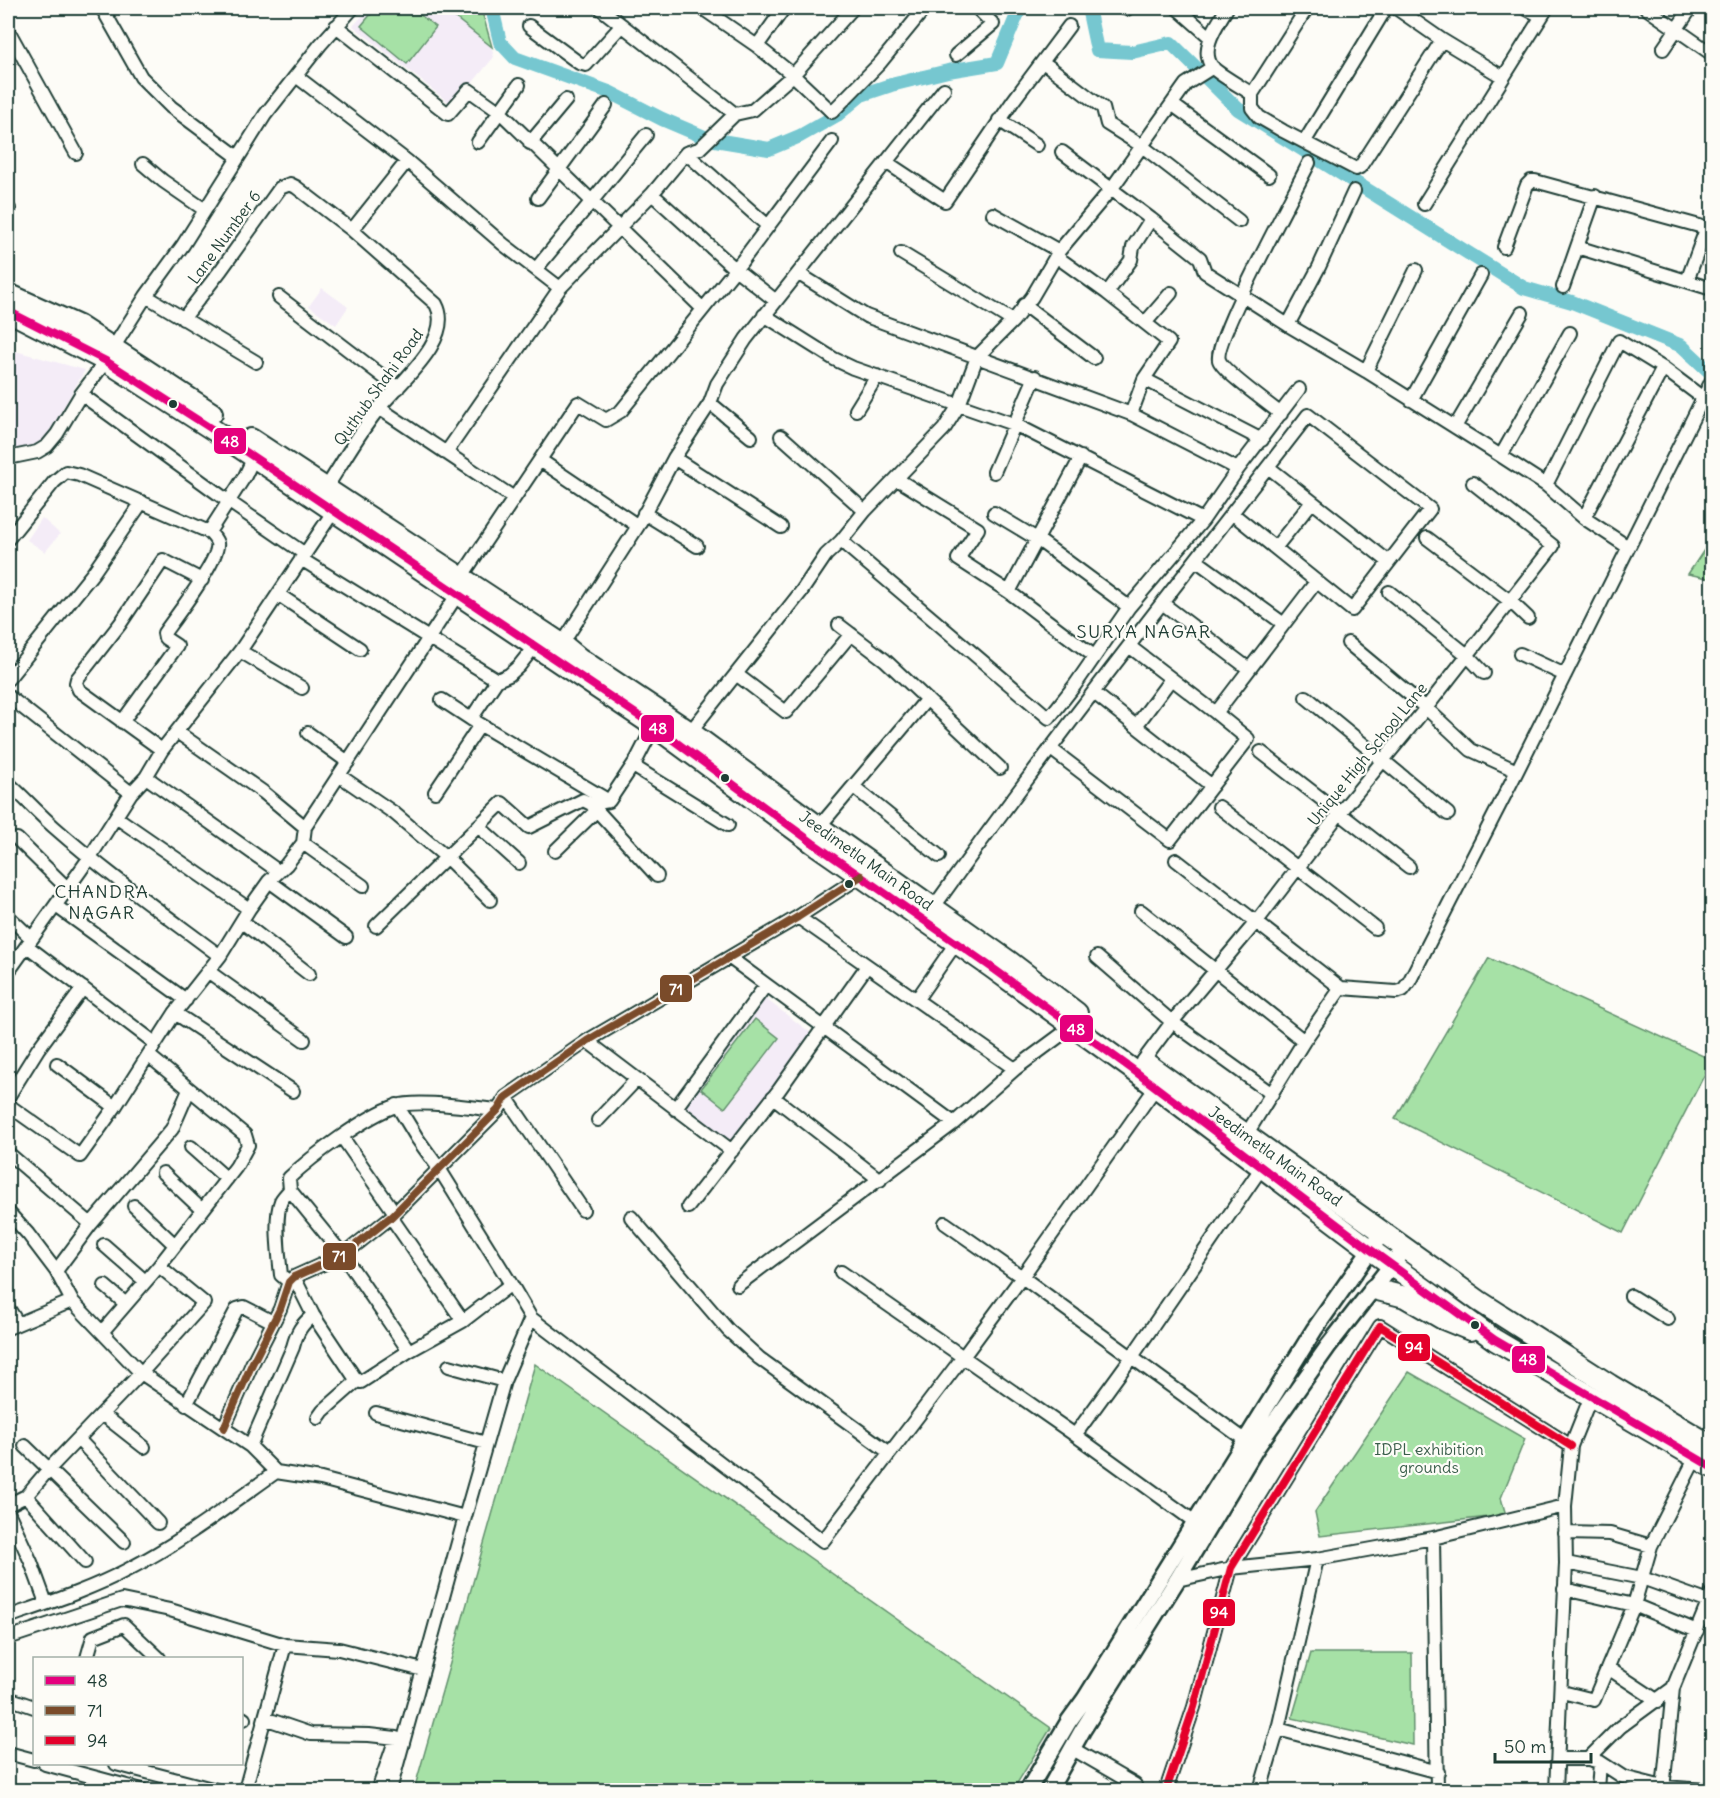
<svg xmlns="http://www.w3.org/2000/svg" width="1720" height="1798" viewBox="0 0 1720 1798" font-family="Delius,sans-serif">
  <rect width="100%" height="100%" fill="#fdfcf7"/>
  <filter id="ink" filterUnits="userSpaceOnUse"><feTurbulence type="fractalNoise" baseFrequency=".0167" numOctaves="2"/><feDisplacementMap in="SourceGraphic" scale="12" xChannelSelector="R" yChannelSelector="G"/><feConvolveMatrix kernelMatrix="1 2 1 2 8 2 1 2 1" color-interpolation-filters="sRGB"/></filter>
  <g filter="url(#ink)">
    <path fill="#f4ecf7" d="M370,8H481L494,57L453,106L353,26Z
      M322,288L348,307L336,325L309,306Z
      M8,349L85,370L42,444L8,452Z
      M42,518L60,534L45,552L27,540Z
      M763,997L815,1036L735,1144L683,1105Z"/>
    <path fill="#a6e1a6" stroke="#628f6d" stroke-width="1.5" d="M376,8H411L436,27L407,64L361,26Z
      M443,8H481L492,47Z
      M1712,538V579L1688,574Z
      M1489,958L1712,1060L1623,1233L1395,1119Z
      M755,1019L779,1038L725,1108L701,1089Z
      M535,1364L1051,1728L1013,1790H414Z
      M1409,1372L1525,1439L1501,1498L1506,1515L1320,1536L1315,1512Z
      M1311,1653H1412L1413,1745L1292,1718Z"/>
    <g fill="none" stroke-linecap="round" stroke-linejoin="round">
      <path stroke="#76c7d0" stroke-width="14" d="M492,8L500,42L515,58L609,92L662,119L709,139L769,149L800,136L837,115L861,95L891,85L948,71L997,63L1020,8
        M1088,8L1097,50L1132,52L1171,43L1238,109L1524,288L1572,302L1682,346L1712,374"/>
      <g stroke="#1f3d34" stroke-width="16">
        <path id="minor" d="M102,8L141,77L171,107L238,157
          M600,8L735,114
          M702,8L757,46L793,75L832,112L880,63L925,8
          M1125,8L1127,9
          M1177,8L1210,37
          M1227,8C1218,24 1198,49 1213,68C1220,75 1243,88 1252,94
          M1307,8L1252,94V108L1259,117L1283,131L1356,169L1360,167L1442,40
          M1396,8L1442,40L1503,77
          M1525,8L1541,16
          M1646,8L1712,54
          M336,26L448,114L469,90L500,112L703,309
          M529,26L579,63L586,65L622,25
          M8,30L76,153
          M757,46L784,8
          M1663,49L1691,8
          M956,55L993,24L977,8
          M1043,62L1103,108L1107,124L1142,146L1239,221
          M296,76L407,161L503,244L560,288L652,194L686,153L699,149L735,114L753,110L793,75L853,8
          M1173,105L1269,175
          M999,120L1037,145
          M1305,141L1386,8
          M478,142L519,85
          M530,143L566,100
          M1062,152L1151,219L1200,258L1205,272L1288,325L1366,371L1501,456L1546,485L1584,518L1628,547
          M686,153L768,226
          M886,162L945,201L1013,101L1069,26
          M143,164L163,181L205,210
          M652,194L734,268L776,301
          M1595,196L1577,247L1712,289
          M538,198L606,105
          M1424,204L1547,8
          M8,208L9,209
          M993,214L1059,251
          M352,230L407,161
          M1504,247L1527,185L1531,181H1535L1703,227L1705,232L1687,281
          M901,253L1013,321
          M1057,257L1107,293L1169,342L1144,379
          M536,269L646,135
          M799,274L866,316L1131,414L1238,469
          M1563,287L1577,247
          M1107,293L1131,260L1133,247L1151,219
          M146,296L256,362
          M279,297L398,388
          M1024,305L1094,358
          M764,315L834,359L853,368L1016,425L1203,520
          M183,319L221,270L280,188L290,184L296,187L352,230L436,304C455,339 399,383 380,407C359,432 343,462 326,488
          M1145,323L1171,293
          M1288,325L1319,267L1354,191
          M113,348L146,296L183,245L265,115L320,45L353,8
          M1366,371L1416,270
          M81,394L228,501L305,554
          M1411,400L1481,275
          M710,403L751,437
          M379,408L514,498
          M856,410L877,376
          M1131,414L1144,379L1262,440
          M1281,414C1269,404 1223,372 1219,360C1213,341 1296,190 1309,163
          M1455,427L1522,313
          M781,436L865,511
          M446,453L560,288
          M1501,456L1570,333
          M8,458L37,452L47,446L57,434L81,394L106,361
          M674,458L781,527
          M540,460L638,526
          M1268,467L1389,562
          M994,472L1035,377
          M897,479L978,529L958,559L1009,592L1094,656
          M1546,485L1619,341L1663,368L1703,398
          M644,513L697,546
          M994,513L1037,539L1129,607
          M1584,518L1663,368
          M1427,538L1510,601L1528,618
          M8,539L54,482L66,472L79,475L209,532
          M841,541L1049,718L1075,685L1129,607L1203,520L1238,469L1299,389
          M1275,548L1312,502
          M301,559L497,680
          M1197,561L1284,624
          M460,579L578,403L606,420L621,411L742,261L832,141
          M1009,592L1081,457
          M1389,592L1466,654L1484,673
          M279,595L360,649
          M1162,603L1249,669
          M839,625L885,660L1000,768
          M1348,643L1426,708L1471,750L1517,771
          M562,644L638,526L674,458L710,403L717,384L746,339L944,89
          M1129,646L1216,713
          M240,651L302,688
          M1520,654L1565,675
          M736,674L786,712L851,634
          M8,679L93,573L142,502
          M1094,693L1212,786
          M8,696L131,793
          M1306,697L1448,814
          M442,700L471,719L497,680L509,675L519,666L534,647
          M471,719L609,801
          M122,722L177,646L165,638L164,633C174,619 221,558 217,543C216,540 212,535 209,532L245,476L254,457
          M1136,726L1171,679
          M177,732L263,792L305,827
          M690,732L801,592L826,555L841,541L865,511L944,429L959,405L977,357L1013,321L1032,297L1059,251L1112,188L1186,84L1213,67
          M308,733L348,762
          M1051,749L1170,840L1248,739L1216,713L1316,582
          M162,750L79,690L76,683L77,679L120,624L163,560L202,580
          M1261,752L1409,867
          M633,766L728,825
          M340,776L394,813L446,857L490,900
          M146,777L278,871
          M8,783C24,797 38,813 54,827C106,873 164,914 220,956
          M854,787L939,856
          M435,792L480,725
          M591,804L657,876
          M1219,807L1375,928
          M116,817L249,909
          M478,826L519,863
          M819,827L927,699
          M17,839L68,889
          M303,843L363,886
          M555,851L597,810
          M1176,860L1341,988
          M269,881L346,937
          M56,906L186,1000
          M933,908C1053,740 1182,578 1308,415L1430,509L1352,610L1233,514
          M1141,911L1304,1041
          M8,916L31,938
          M242,922L309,974
          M376,926L502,803L529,827L583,800L591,804L609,801L637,759L654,726
          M27,946L155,1043
          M1097,957L1172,1022L1272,1094
          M730,958L954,1123
          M8,972L90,857L131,793L146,777L162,750L240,651L333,512
          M209,972L304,1040
          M917,999L956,943
          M175,1013L293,1091
          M587,1041L732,1151
          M1143,1061L1172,1022L1257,921L1339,814L1426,708L1553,546L1473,483
          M57,1064L115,1107
          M1015,1069L1073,1026
          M8,1097L38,1049L83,988
          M506,1097L583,1210
          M773,1097L880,1180
          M8,1105L80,1156L115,1107L175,1013L220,956L249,909L269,881L286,865L303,843L305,827L457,595
          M675,1109L766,985
          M598,1120L637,1079
          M1246,1135L1304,1041L1341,988L1396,992L1403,990L1409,982L1517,771L1712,380
          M342,1137L395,1213
          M191,1147L227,1179
          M8,1153L91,1224
          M163,1173L202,1210
          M134,1206L175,1245
          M688,1207L779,1090L867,966
          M8,1212L28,1234L56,1271L72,1301L141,1373L250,1446L276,1472
          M391,1217L463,1321L511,1284L440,1170L417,1138L397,1105
          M631,1217L728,1330L759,1358L890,1453
          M945,1223L1022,1277L1156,1087
          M104,1245L145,1281
          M56,1271L91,1224L172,1129L189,1090
          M294,1277L313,1315L357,1381L361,1382L409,1351
          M289,1282L281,1275C279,1256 274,1218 281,1201C283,1197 287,1193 290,1190
          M511,1284L531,1318L823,1541L963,1357L841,1272
          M738,1285L954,1123L1015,1069L798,917
          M105,1286L126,1304
          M1631,1296L1668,1319
          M8,1308L17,1322
          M463,1321L409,1351L343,1255L290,1190L289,1178C311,1157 367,1115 396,1106C418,1099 474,1108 498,1110
          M8,1328L72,1301
          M102,1332L159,1266L236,1167L248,1145L245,1135L148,1055
          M449,1366L504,1381
          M186,1405L237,1309L244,1307L273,1322
          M376,1413L486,1443
          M102,1414L144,1447
          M318,1418L323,1411L357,1381
          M224,1428L252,1364L280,1309L289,1282L294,1277L343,1255L391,1217L498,1110L506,1097L587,1041L798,917L861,876
          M1075,1435L1131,1358L1262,1167
          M78,1439L158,1523
          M25,1446L124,1542
          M250,1446L293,1347C297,1332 301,1325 313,1315
          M26,1496L85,1562
          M8,1505L26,1496L49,1469L141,1373L204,1303L159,1266
          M8,1512L31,1562L46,1603
          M1195,1522L1075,1435L963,1357L1022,1277L1245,1440
          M1565,1533L1610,1534L1651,1546
          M1433,1538L1437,1790
          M1566,1563L1642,1578L1709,1602
          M1177,1580L1231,1568L1317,1559L1433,1538L1565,1506
          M1564,1589L1634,1605L1697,1631
          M8,1617C48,1603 89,1590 127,1570C180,1543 228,1506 276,1472L321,1479L465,1517
          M8,1638L122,1600L170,1610L285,1645L264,1721
          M285,1645L339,1649L423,1670
          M87,1658L93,1637L124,1625L159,1658
          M1608,1668L1658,1701
          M1562,1692L1594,1700L1634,1605L1651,1546L1696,1457
          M8,1698L34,1707
          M242,1718L244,1719
          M1278,1729L1438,1772
          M1073,1749L1135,1785L1132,1790
          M8,1753L34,1760
          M1558,1759H1588L1600,1762L1623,1777L1663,1787L1706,1790
          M1588,1759L1620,1727L1673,1688L1712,1593
          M45,1764L142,1790
          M116,1764L216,1790
          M245,1790L264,1721H273L311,1734L369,1735L396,1738L378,1790
          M390,1790L465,1517L504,1381L531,1318
          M1166,1790L1194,1707L1231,1568L1380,1326L1571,1446
          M1260,1790L1278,1729L1317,1559
          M1556,1790L1566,1563L1565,1506L1571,1446L1591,1396
          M1598,1790L1600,1762
          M1663,1790L1673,1688"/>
      </g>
      <g stroke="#1f3d34" stroke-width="20">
        <path id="tertiary" d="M1028,1790L1069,1721L1085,1699L1314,1330L1382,1233
          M1049,1790L1082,1731L1177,1580L1256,1448L1329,1345L1404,1249"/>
      </g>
      <g stroke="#1f3d34" stroke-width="24">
        <g id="primary">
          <path d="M8,294L79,326L212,413"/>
          <path d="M8,311L106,361L215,431L654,726L813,843L991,967L1132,1069L1371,1250L1495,1340L1712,1467"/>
          <path id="s1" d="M251,439L562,644L579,658L690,732L819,827L1010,962L1077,1013"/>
          <path id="s2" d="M1147,1064L1479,1301L1610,1385L1712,1446"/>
          <path d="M1374,1289L1405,1297L1443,1319L1470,1330"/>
        </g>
      </g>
      <use href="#minor" stroke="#fdfcf7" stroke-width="12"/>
      <use href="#tertiary" stroke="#fdfcf7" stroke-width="15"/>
      <use href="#primary" stroke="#fdfcf7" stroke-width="20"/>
      <g stroke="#fdfcf7" stroke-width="12">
        <path id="bus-1" d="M8,311L106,361L215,431L654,726L813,843L991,967L1132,1069L1371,1250L1495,1340L1712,1467"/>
      </g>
      <g stroke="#fdfcf7" stroke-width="12">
        <path id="bus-2" d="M224,1428L252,1364L280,1309L289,1282L294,1277L343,1255L391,1217L498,1110L506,1097L587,1041L798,917L861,876"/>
      </g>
      <g stroke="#fdfcf7" stroke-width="12">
        <path id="bus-3" d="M1166,1790L1194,1707L1231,1568L1380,1326L1571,1446"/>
      </g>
      <use href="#bus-1" stroke="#e5007d" stroke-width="8"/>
      <use href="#bus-2" stroke="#7a4b2a" stroke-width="8"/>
      <use href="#bus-3" stroke="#e4002b" stroke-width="8"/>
    </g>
  </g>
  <g fill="#1f3d34" stroke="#fdfcf7" stroke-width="2">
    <circle cx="173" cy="404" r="5"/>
    <circle cx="725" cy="778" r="5"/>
    <circle cx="849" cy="884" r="5"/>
    <circle cx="1475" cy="1325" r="5"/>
  </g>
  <g text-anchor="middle" stroke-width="4.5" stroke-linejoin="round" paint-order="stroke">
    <g font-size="16" fill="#1f3d34" stroke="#fdfcf7">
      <text transform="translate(224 237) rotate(-54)" y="6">Lane Number 6</text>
      <text transform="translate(378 387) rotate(-54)" y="6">Quthub Shahi Road</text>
      <text transform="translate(1367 754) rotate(-51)" y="6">Unique High School Lane</text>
      <text dy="6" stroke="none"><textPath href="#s1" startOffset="746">Jeedimetla Main Road</textPath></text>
      <text dy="6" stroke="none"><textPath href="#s2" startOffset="158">Jeedimetla Main Road</textPath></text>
    </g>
    <g font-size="16" fill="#3a5e4b" stroke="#fdfcf7">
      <text x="1429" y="1455">IDPL exhibition<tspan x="1429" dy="18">grounds</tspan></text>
    </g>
    <g font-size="18" letter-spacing="1.5" fill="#1f3d34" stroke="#fdfcf7">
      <text x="1144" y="638">SURYA NAGAR</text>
      <text x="102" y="898">CHANDRA<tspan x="102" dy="21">NAGAR</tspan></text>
    </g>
  </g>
  <g stroke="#fdfcf7" stroke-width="2">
    <rect x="213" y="427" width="34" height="28" rx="6" fill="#e5007d"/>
    <rect x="640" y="714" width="35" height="29" rx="6" fill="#e5007d"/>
    <rect x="659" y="974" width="34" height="29" rx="6" fill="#7a4b2a"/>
    <rect x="1059" y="1014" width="35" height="29" rx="6" fill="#e5007d"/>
    <rect x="322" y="1242" width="35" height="29" rx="6" fill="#7a4b2a"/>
    <rect x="1397" y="1333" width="34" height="29" rx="6" fill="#e4002b"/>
    <rect x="1511" y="1345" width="35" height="29" rx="6" fill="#e5007d"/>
    <rect x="1202" y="1598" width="34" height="29" rx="6" fill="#e4002b"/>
  </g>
  <g font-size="16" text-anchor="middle" font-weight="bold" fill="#fff">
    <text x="230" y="447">48</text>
    <text x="658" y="734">48</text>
    <text x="676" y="995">71</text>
    <text x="1076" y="1035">48</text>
    <text x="339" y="1262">71</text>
    <text x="1414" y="1353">94</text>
    <text x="1528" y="1365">48</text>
    <text x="1219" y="1618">94</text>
  </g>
  <rect width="1720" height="1798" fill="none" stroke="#fdfcf7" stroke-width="30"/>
  <rect x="15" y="15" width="1690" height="1768" fill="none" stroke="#1f3d34" stroke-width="2" filter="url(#ink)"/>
  <rect x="33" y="1657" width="210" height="108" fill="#fdfcf7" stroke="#a4b0a9" stroke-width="1.5"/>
  <rect x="45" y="1676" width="30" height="9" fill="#e5007d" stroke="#a4b0a9" stroke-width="1.5"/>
  <text x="87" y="1687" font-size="18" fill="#1f3d34">48</text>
  <rect x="45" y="1706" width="30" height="9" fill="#7a4b2a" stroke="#a4b0a9" stroke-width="1.5"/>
  <text x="87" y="1717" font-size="18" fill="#1f3d34">71</text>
  <rect x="45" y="1736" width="30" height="9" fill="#e4002b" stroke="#a4b0a9" stroke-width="1.5"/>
  <text x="87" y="1747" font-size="18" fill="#1f3d34">94</text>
  <path d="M1495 1753v9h96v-9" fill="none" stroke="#1f3d34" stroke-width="3"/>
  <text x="1504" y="1753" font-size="18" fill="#1f3d34" stroke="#fdfcf7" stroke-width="4.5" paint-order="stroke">50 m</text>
</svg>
